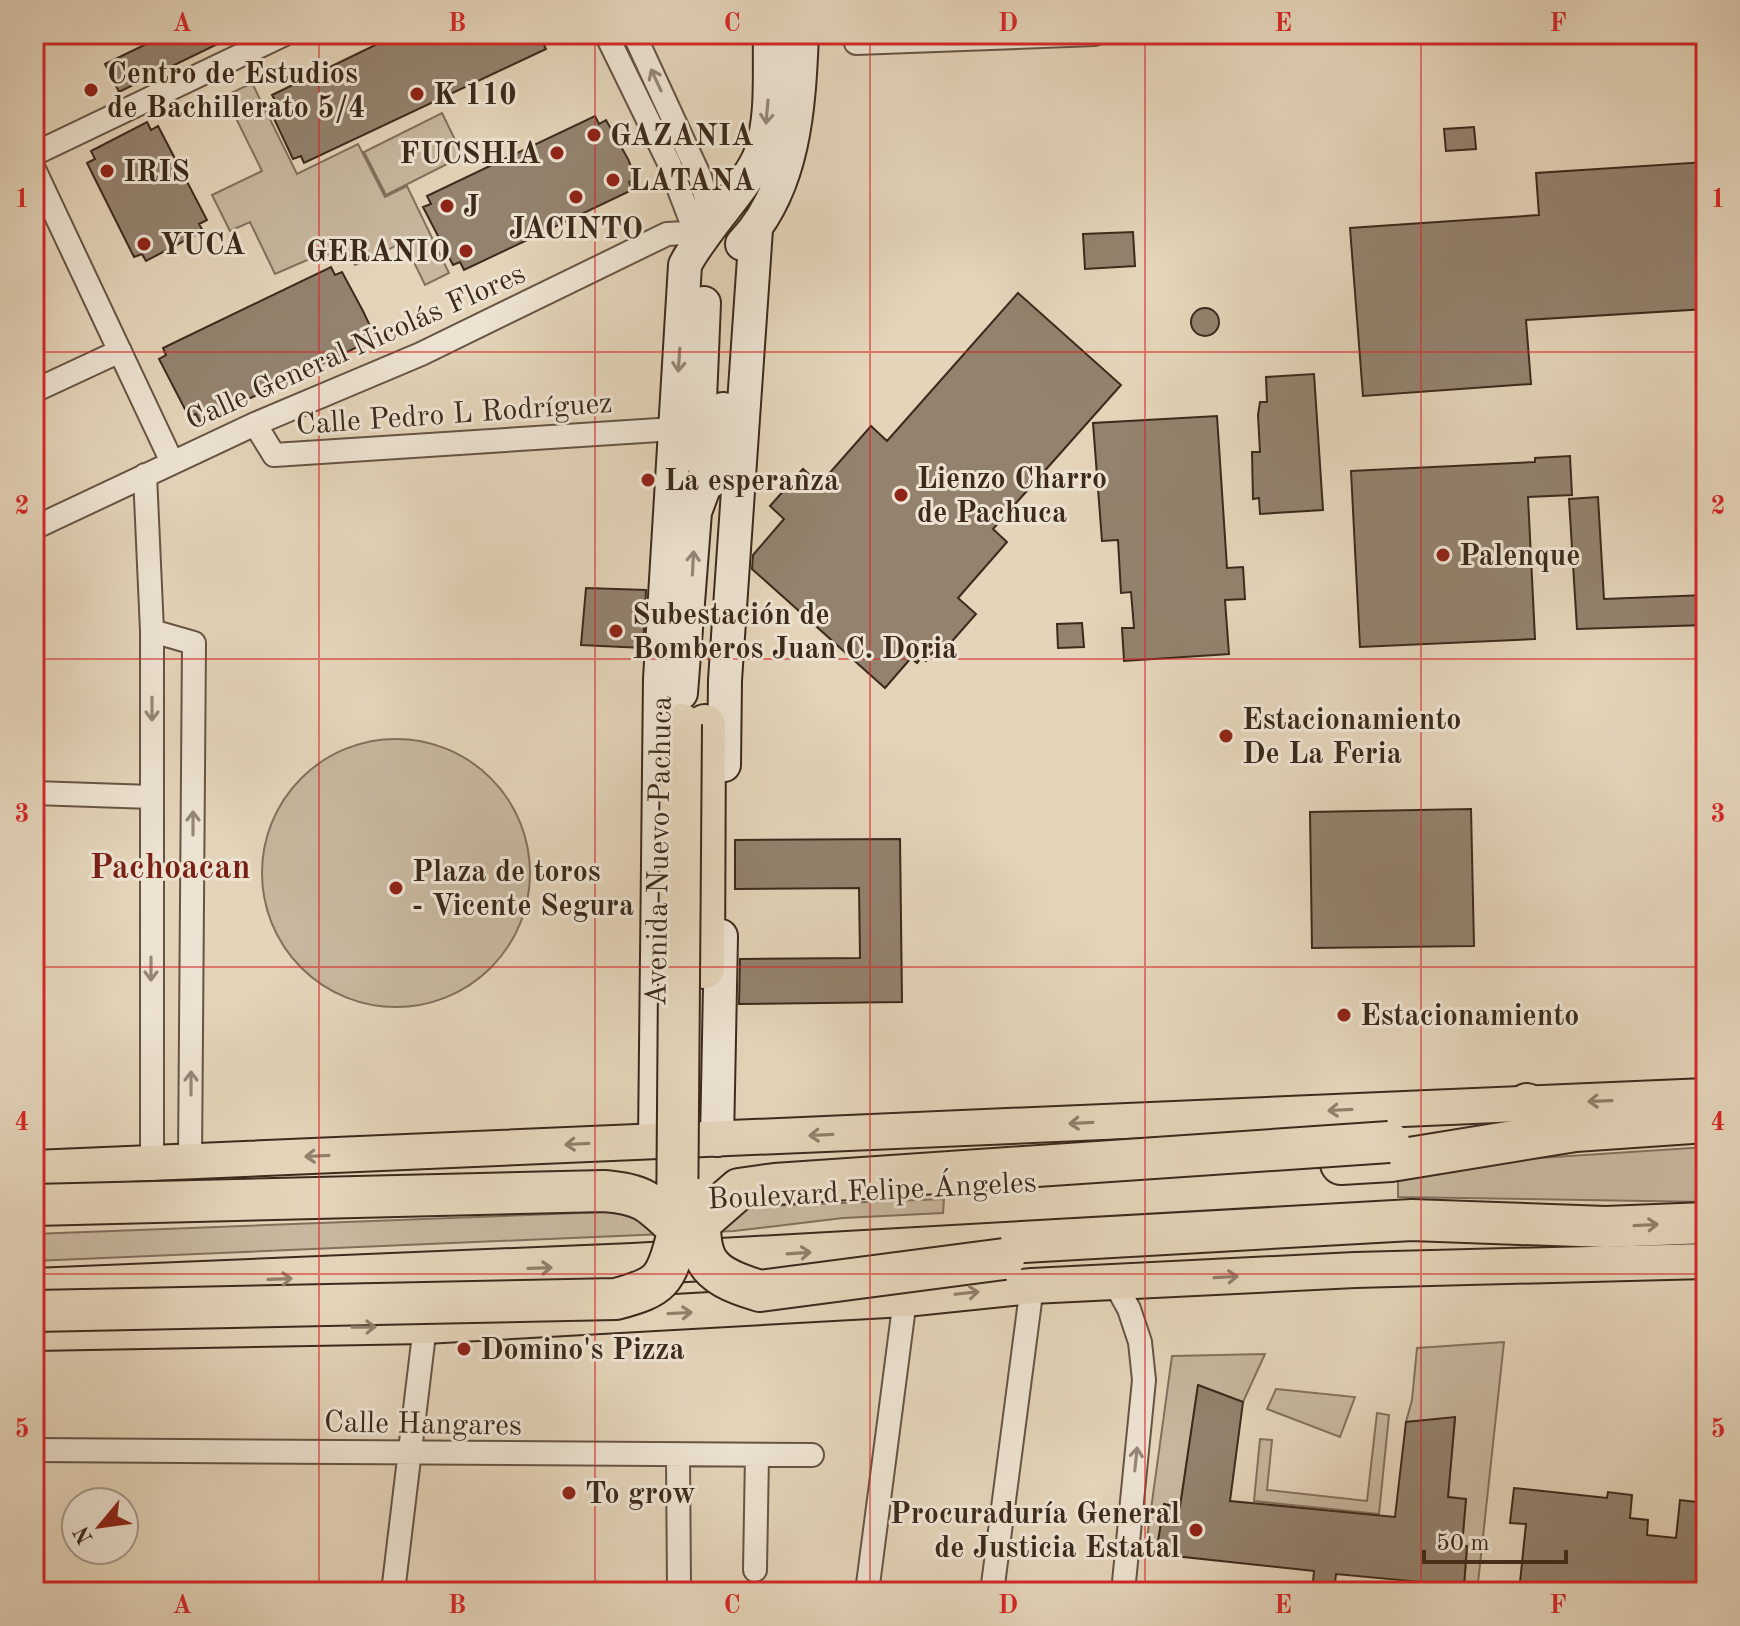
<svg xmlns="http://www.w3.org/2000/svg" width="1740" height="1626" viewBox="0 0 1740 1626" font-family="'Old Standard TT',serif">
  <rect width="100%" height="100%" fill="#e4d4b9"/>
  <filter id="stains"><feTurbulence type="fractalNoise" baseFrequency=".0025" numOctaves="4"/><feColorMatrix values="0 0 0 0 .2 0 0 0 0 .09 0 0 0 0 .02 0 0 0 .5 -.17"/></filter>
  <radialGradient id="worn" r=".72"><stop offset=".6" stop-color="#630" stop-opacity="0"/><stop offset="1" stop-color="#630" stop-opacity=".3"/></radialGradient>
  <path fill="#c7b79e" stroke="#82705d" stroke-width="2" d="M252,83L297,174L358,144L385,197L407,186L449,273L425,285L404,242L355,265L349,255L321,254L275,274L250,222L230,231L212,195L262,171L225,96Z
    M442,113L463,156L386,195L364,152Z
    M262 873a134 134 0 1 1 268 0a134 134 0 1 1-268 0Z
    M1706,1147V1202L1398,1197V1175L1492,1161Z
    M944,1199L943,1213L843,1218L734,1231L34,1261V1234Z
    M1504,1342L1477,1592H1436L1437,1584L1464,1585L1467,1546L1462,1545L1466,1500L1448,1497L1455,1418L1406,1422L1412,1400L1417,1348Z
    M1265,1354L1243,1402L1198,1385L1180,1507L1164,1505L1156,1554L1145,1553L1172,1356Z
    M1276,1389L1355,1397L1340,1437L1267,1409Z
    M1377,1413L1389,1415L1379,1514L1254,1501L1260,1439L1272,1440L1267,1490L1367,1501Z"/>
  <path fill="#93826e" stroke="#3c2a1c" stroke-width="2" d="M167,34H238L119,92L105,64Z
    M398,34H404L407,39L418,34H539L546,49L304,163L301,156L293,159L268,106L276,102L272,95Z
    M595,116L599,124L606,120L628,159L636,179L629,182L632,190L464,270L460,262L453,265L423,207L431,204L427,196Z
    M147,122L151,130L158,126L207,220L199,224L203,231L146,261L142,254L134,257L87,163L95,159L91,151Z
    M1474,127L1476,149L1446,151L1444,129Z
    M1706,162V309L1526,320L1531,384L1363,396L1350,228L1539,215L1536,173Z
    M1133,232L1135,266L1085,269L1083,234Z
    M331,267L335,275L342,272L363,311L372,330L365,334L368,342L200,422L196,414L189,417L159,359L166,355L163,348Z
    M1018,293L1121,385L993,529L1007,542L958,598L976,614L940,655L934,651L926,661L922,657L917,663L911,658L885,688L752,569L753,555L784,519L770,506L803,469L820,484L871,426L887,441Z
    M1191 322a14 14 0 1 1 28 0a14 14 0 1 1-28 0Z
    M1314,374L1323,510L1260,514L1259,498L1253,499L1252,452H1260L1258,415L1260,402H1267L1266,377Z
    M1217,416L1227,568L1243,567L1245,599L1225,600L1229,654L1124,661L1122,628H1134L1131,592L1121,593L1118,540L1102,541L1093,423Z
    M1570,456L1572,495L1528,497L1535,639L1360,647L1351,471L1535,462V458Z
    M1598,497L1604,599L1706,595V625L1577,629L1569,499Z
    M586,588L646,590L643,648L581,645Z
    M1082,623L1084,647L1058,648L1057,624Z
    M1471,809L1474,946L1312,948L1310,812Z
    M900,839L902,1002L739,1004L740,959L860,958L859,888L735,889V840Z
    M1198,1385L1243,1402L1230,1501L1395,1517L1406,1422L1455,1417L1448,1497L1466,1499L1462,1545L1467,1546L1464,1586L1336,1574L1334,1592H1312L1314,1571L1156,1554L1164,1504L1180,1507Z
    M1514,1488L1607,1498L1608,1492L1632,1495L1630,1518L1648,1520L1647,1535L1676,1538L1680,1500L1706,1503V1525H1701L1698,1556L1706,1557V1577L1699,1576L1698,1592H1519L1526,1524L1510,1523Z"/>
  <g fill="none" stroke-linecap="round" stroke-linejoin="round">
    <g stroke="#665443" stroke-width="26">
      <path id="street" d="M606,34L669,163L691,221L704,232
        M634,34L700,177L707,202L704,232
        M856,43L1095,34
        M34,154L285,34
        M34,169L172,462
        M34,391L120,351
        M255,424L274,455L674,429
        M145,475L152,631V1163
        M34,528L255,424L421,354L667,234L704,232
        M152,631L194,643L190,1161
        M34,793L152,797
        M1114,1282L1129,1309L1140,1342L1144,1380L1123,1592
        M34,1450L812,1455
        M678,1456L679,1588
        M755,1570L757,1455
        M393,1592L425,1326
        M867,1592L905,1299
        M992,1592L1032,1286"/>
    </g>
    <g stroke="#3c2a1c" stroke-width="36">
      <path id="secondary" d="M742,244C795,188 799,107 802,34
        M704,303L698,448L710,482
        M681,693L695,512L720,445L723,409
        M724,765L725,680L756,229
        M655,1140L660,679L685,265C703,229 750,184 761,152C773,115 769,72 770,34
        M717,1140L721,936"/>
    </g>
    <g stroke="#3c2a1c" stroke-width="38">
      <path id="primary" d="M34,1168L1706,1096
        M34,1333L425,1326L905,1299L1032,1286L1355,1270L1706,1261"/>
    </g>
    <g stroke="#3c2a1c" stroke-width="44">
      <path id="highway" d="M704,968L705,725
        M1527,1104L1575,1131
        M1341,1164L1391,1161L1575,1131L1706,1122
        M34,1289L633,1264L1412,1220L1606,1227L1706,1223"/>
    </g>
    <use href="#street" stroke="#ede3d2" stroke-width="22"/>
    <use href="#secondary" stroke="#ede3d2" stroke-width="32"/>
    <use href="#primary" stroke="#e4d4b9" stroke-width="34"/>
    <use href="#highway" stroke="#e4d4b9" stroke-width="40"/>
    <g stroke="#3c2a1c" stroke-width="44" stroke-linecap="butt">
      <path id="highway-bridge" d="M700,1199C699,1259 700,1273 760,1291L1004,1259
        M34,1205L604,1191C642,1194 649,1201 676,1227
        M700,1223L739,1189L775,1184L1389,1142
        M34,1311L616,1299C661,1287 666,1281 677,1236L681,724"/>
    </g>
    <use href="#highway-bridge" stroke="#e4d4b9" stroke-width="40"/>
  </g>
  <defs><path id="oneway-shaft" d="M-6 0H5M1.5-3L5.5 0L1.5 3" fill="none" stroke-width="1.6" stroke-linecap="round" stroke-linejoin="round" transform="scale(2)"/></defs>
  <g stroke="#948677">
    <use href="#oneway-shaft" transform="translate(656 80) rotate(-115)"/>
    <use href="#oneway-shaft" transform="translate(767 112) rotate(95)"/>
    <use href="#oneway-shaft" transform="translate(679 360) rotate(94)"/>
    <use href="#oneway-shaft" transform="translate(693 563) rotate(-87)"/>
    <use href="#oneway-shaft" transform="translate(152 709) rotate(90)"/>
    <use href="#oneway-shaft" transform="translate(193 823) rotate(-90)"/>
    <use href="#oneway-shaft" transform="translate(151 969) rotate(90)"/>
    <use href="#oneway-shaft" transform="translate(191 1083) rotate(-90)"/>
    <use href="#oneway-shaft" transform="translate(1136 1459) rotate(-84)"/>
  </g>
  <g stroke="#907f6a">
    <use href="#oneway-shaft" transform="translate(1600 1101) rotate(178)"/>
    <use href="#oneway-shaft" transform="translate(1340 1110) rotate(177)"/>
    <use href="#oneway-shaft" transform="translate(1081 1123) rotate(177)"/>
    <use href="#oneway-shaft" transform="translate(821 1135) rotate(177)"/>
    <use href="#oneway-shaft" transform="translate(577 1144) rotate(177)"/>
    <use href="#oneway-shaft" transform="translate(317 1156) rotate(177)"/>
    <use href="#oneway-shaft" transform="translate(1646 1225) rotate(-3)"/>
    <use href="#oneway-shaft" transform="translate(799 1253) rotate(-4)"/>
    <use href="#oneway-shaft" transform="translate(540 1268) rotate(-2)"/>
    <use href="#oneway-shaft" transform="translate(1226 1277) rotate(-3)"/>
    <use href="#oneway-shaft" transform="translate(280 1279) rotate(-2)"/>
    <use href="#oneway-shaft" transform="translate(967 1293) rotate(-6)"/>
    <use href="#oneway-shaft" transform="translate(680 1313) rotate(-3)"/>
    <use href="#oneway-shaft" transform="translate(364 1327) rotate(-1)"/>
  </g>
  <path fill="none" stroke="#d62828" stroke-width="2" stroke-opacity="0.55" d="M319,34V1592M595,34V1592M870,34V1592M1145,34V1592M1421,34V1592M34,352H1706M34,659H1706M34,967H1706M34,1274H1706"/>
  <g fill="#8f2418" stroke="#ede3d2" stroke-width="3">
    <circle cx="91" cy="90" r="8"/>
    <circle cx="417" cy="94" r="8"/>
    <circle cx="594" cy="135" r="8"/>
    <circle cx="557" cy="153" r="8"/>
    <circle cx="107" cy="171" r="8"/>
    <circle cx="613" cy="180" r="8"/>
    <circle cx="576" cy="197" r="8"/>
    <circle cx="447" cy="206" r="8"/>
    <circle cx="144" cy="244" r="8"/>
    <circle cx="466" cy="251" r="8"/>
    <circle cx="648" cy="480" r="8"/>
    <circle cx="901" cy="495" r="8"/>
    <circle cx="1443" cy="555" r="8"/>
    <circle cx="616" cy="631" r="8"/>
    <circle cx="1226" cy="736" r="8"/>
    <circle cx="396" cy="888" r="8"/>
    <circle cx="1344" cy="1015" r="8"/>
    <circle cx="464" cy="1349" r="8"/>
    <circle cx="569" cy="1493" r="8"/>
    <circle cx="1196" cy="1530" r="8"/>
  </g>
  <g text-anchor="middle" stroke-width="6" stroke-linejoin="round" paint-order="stroke">
    <g font-size="30" font-weight="bold" fill="#3c2a1c" stroke="#ede3d2" text-anchor="start">
      <text x="107" y="83">Centro de Estudios<tspan x="107" dy="34">de Bachillerato 5/4</tspan></text>
      <text x="433" y="104">K 110</text>
      <text x="610" y="145">GAZANIA</text>
      <text x="541" y="163" text-anchor="end">FUCSHIA</text>
      <text x="123" y="181">IRIS</text>
      <text x="629" y="190">LATANA</text>
      <text x="463" y="216">J</text>
      <text x="576" y="238" text-anchor="middle">JACINTO</text>
      <text x="160" y="254">YUCA</text>
      <text x="450" y="261" text-anchor="end">GERANIO</text>
      <text x="917" y="488">Lienzo Charro<tspan x="917" dy="34">de Pachuca</tspan></text>
      <text x="664" y="490">La esperanza</text>
      <text x="1459" y="565">Palenque</text>
      <text x="632" y="624">Subestación de<tspan x="632" dy="34">Bomberos Juan C. Doria</tspan></text>
      <text x="1242" y="729">Estacionamiento<tspan x="1242" dy="34">De La Feria</tspan></text>
      <text x="412" y="881">Plaza de toros<tspan x="412" dy="34">- Vicente Segura</tspan></text>
      <text x="1360" y="1025">Estacionamiento</text>
      <text x="480" y="1359">Domino's Pizza</text>
      <text x="585" y="1503">To grow</text>
      <text x="1180" y="1523" text-anchor="end">Procuraduría General<tspan x="1180" dy="34">de Justicia Estatal</tspan></text>
    </g>
    <g font-size="30" fill="#3c2a1c" stroke="#ede3d2">
      <text transform="translate(355 346) rotate(-24)" y="10">Calle General Nicolás Flores</text>
      <text transform="translate(454 413) rotate(-4)" y="10">Calle Pedro L Rodríguez</text>
      <text transform="translate(658 851) rotate(-89)" y="10">Avenida Nuevo Pachuca</text>
      <text transform="translate(872 1190) rotate(-3)" y="10">Boulevard Felipe Ángeles</text>
      <text transform="translate(423 1423) rotate(1)" y="10">Calle Hangares</text>
    </g>
    <g font-size="34" font-weight="bold" fill="#7a1f14" stroke="#ede3d2">
      <text x="170" y="878">Pachoacan</text>
    </g>
  </g>
  <rect width="1740" height="1626" fill="none" stroke="#e4d4b9" stroke-width="88"/>
  <g transform="translate(100 1526) rotate(241)"><circle r="38" fill="#ede3d2" stroke="#a69989" stroke-width="2"/>
  <path d="M0-6L14 30L0 20L-14 30Z" fill="#8f2418"/>
  <text y="-12" font-size="22" font-weight="bold" text-anchor="middle" fill="#3c2a1c">N</text>
  </g>
  <path d="M1424 1550v12h142v-12" fill="none" stroke="#3c2a1c" stroke-width="4"/>
  <text x="1436" y="1550" font-size="24" fill="#3c2a1c" stroke="#ede3d2" stroke-width="6" paint-order="stroke">50 m</text>
  <rect x="44" y="44" width="1652" height="1538" fill="none" stroke="#d62828" stroke-width="3"/>
  <g font-size="26" text-anchor="middle" font-weight="bold" fill="#d62828">
    <text x="182" y="31">A</text>
    <text x="457" y="31">B</text>
    <text x="732" y="31">C</text>
    <text x="1008" y="31">D</text>
    <text x="1283" y="31">E</text>
    <text x="1558" y="31">F</text>
    <text x="22" y="207">1</text>
    <text x="1718" y="207">1</text>
    <text x="22" y="514">2</text>
    <text x="1718" y="514">2</text>
    <text x="22" y="822">3</text>
    <text x="1718" y="822">3</text>
    <text x="22" y="1130">4</text>
    <text x="1718" y="1130">4</text>
    <text x="22" y="1437">5</text>
    <text x="1718" y="1437">5</text>
    <text x="182" y="1613">A</text>
    <text x="457" y="1613">B</text>
    <text x="732" y="1613">C</text>
    <text x="1008" y="1613">D</text>
    <text x="1283" y="1613">E</text>
    <text x="1558" y="1613">F</text>
  </g>
  <rect width="100%" height="100%" filter="url(#stains)"/>
  <rect width="100%" height="100%" fill="url(#worn)"/>
</svg>
